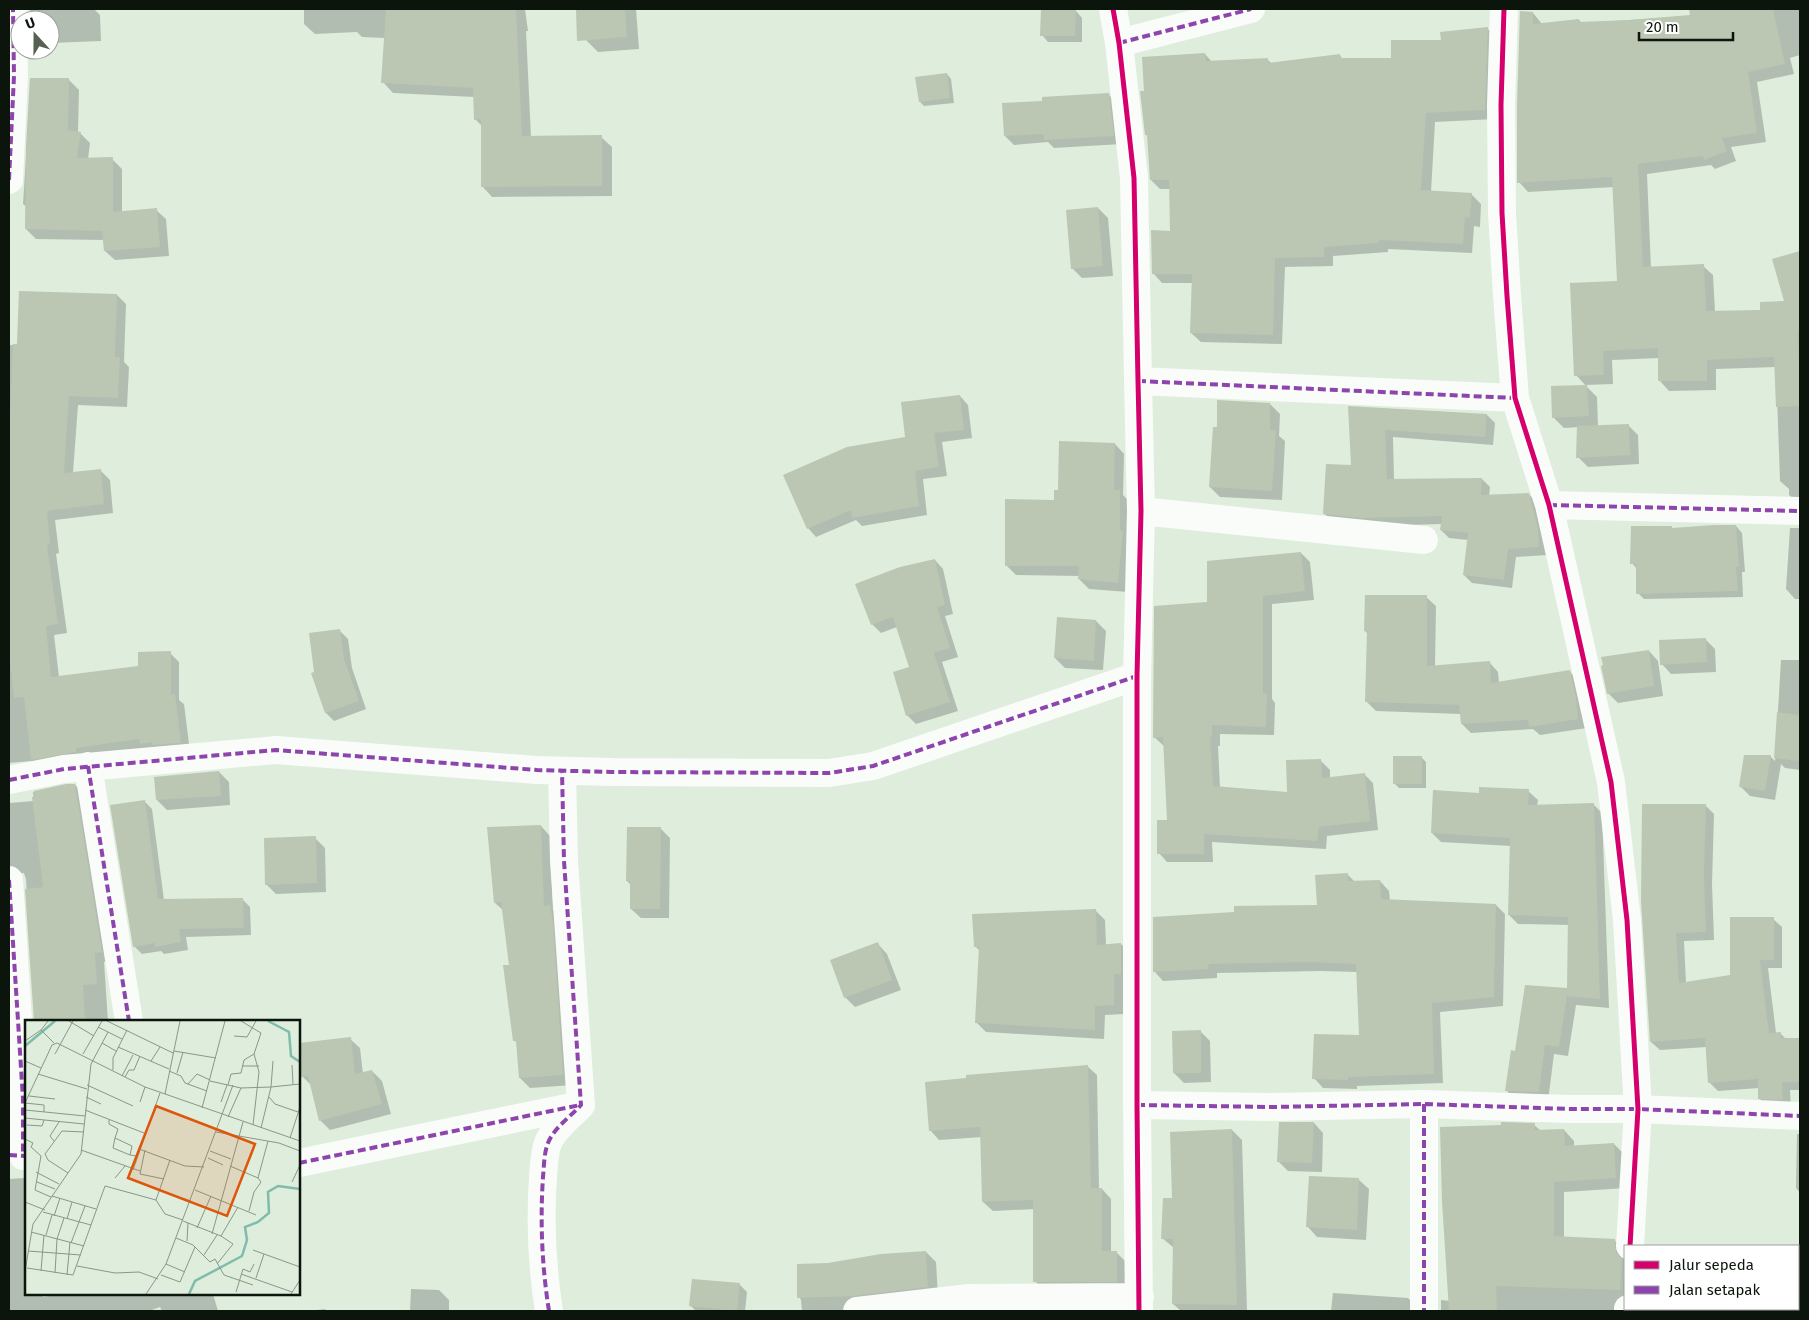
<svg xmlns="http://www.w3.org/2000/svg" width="1809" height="1320" viewBox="0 0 1809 1320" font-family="'Fira Sans',sans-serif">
  <rect width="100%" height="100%" fill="#deeddc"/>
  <path fill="#0003" d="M30,9H94L100,15L101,41L50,43V20H30Z
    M304,9H525L528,31H526L531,137H601L612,147V196L492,197L482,186V126L475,119L474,97L393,93L383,82L385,38L362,37L357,32L315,34L304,24Z
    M585,9H636L639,49L598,52L586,40Z
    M1042,9H1073V11H1076L1082,18V42H1048L1042,35Z
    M1690,9H1800V55L1790,58L1794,74L1757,82L1766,142L1731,147L1736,161L1715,169L1711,165L1647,174L1651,268L1703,266L1713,275L1715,312L1762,311L1786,302L1774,260L1800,253V504L1789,495V489L1780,481L1776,367L1716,369V390L1669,391L1660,381L1659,358L1612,360L1613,384L1585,385L1597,397L1598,426L1628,425L1638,435L1639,464L1588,467L1578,457L1579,427L1564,428L1554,418L1587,387L1576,375L1618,282L1614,187L1528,192L1519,182L1533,13L1542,24L1579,20L1582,23L1691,16Z
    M1487,28L1497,38L1495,119L1435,122L1431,192L1471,194L1481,204L1480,227L1474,226L1472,253L1388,249V252L1333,256V266L1285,267L1282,344L1201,342L1191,333L1193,283H1162L1153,273L1171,232V189H1160L1151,180L1149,137L1146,135L1145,92L1205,54L1212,62L1267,59L1272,64L1340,56L1343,59L1392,60L1442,41Z
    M947,74L951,79L954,103L924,106L920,102Z
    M31,79L69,80L79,90L78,133H80L90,143L88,159H112L122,169V212L156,210L166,219L169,256L115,260L105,251L104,240L36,239L26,229L27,207L23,204Z
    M1108,94L1117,103L1122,144L1054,148L1048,142L1014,145L1005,136L1043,103Z
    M1098,208L1108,218L1113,276L1082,278L1072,268Z
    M117,295L126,304L124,362L129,367L127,407L78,405L73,473L100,470L110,480L113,513L55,520L59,553L56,554L67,633L54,635L59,677L140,667L170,653L179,662V700L184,704L190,752L39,769L31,761L9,763V345H19Z
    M960,396L968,405L972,438L942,442L947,476L923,479L927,515L862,526L856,520L816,537L808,528Z
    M1270,404L1280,414L1279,436L1285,441L1282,500L1220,497L1210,487L1218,428Z
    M1350,407L1487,415L1495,423L1493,445L1393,437L1394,480L1482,479L1490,487L1489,496L1528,494L1537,502L1547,555L1516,557L1512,588L1472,583L1464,575L1468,540L1449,538L1441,530L1442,524L1371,526L1333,522L1324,513L1352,466Z
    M1115,444L1124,454L1123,495L1129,501L1128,592L1089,589L1079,579L1080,576L1016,575L1006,565L1056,501L1059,492Z
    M1736,526L1742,533L1745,572H1742L1743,597L1644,599L1638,593L1637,569L1632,563L1671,527L1674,529Z
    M1790,528H1800V599H1795L1786,589Z
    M1301,553L1310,562L1314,600L1272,604V699L1275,703L1274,735L1220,734V746H1218L1220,788L1288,794L1321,761L1330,770V778L1364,774L1373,783L1378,830L1327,836L1326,849L1212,842L1213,862H1167L1159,853L1168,821L1164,746L1154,737L1209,603Z
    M935,560L943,569L953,614L945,616L958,657L942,662L958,711L916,724L907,715L910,668L897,627L881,633L872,624Z
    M1426,597L1436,606L1435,667L1489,662L1498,672L1499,683L1570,672L1579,681L1587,728L1540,735L1533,729L1471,733L1462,724L1461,714L1376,711L1367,702L1368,634L1365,631Z
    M1096,621L1106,631L1103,670L1065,668L1055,658Z
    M340,631L348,639L352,668L366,709L334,721L326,713L312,674L316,672Z
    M1705,639L1715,649L1716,672L1671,674L1662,664Z
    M1649,651L1658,661L1663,696L1618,703L1608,693Z
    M1781,660H1800V770L1785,768L1781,764L1775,800L1750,796L1740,786L1745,757H1771L1775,761Z
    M1421,757L1426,762V788H1399L1394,783Z
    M219,772L229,782L230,805L167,810L157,800Z
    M75,785L84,794L111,961L104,962L108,1021H35L26,879L24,873L9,874V803L34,801L33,792Z
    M1528,791L1538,800L1537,806L1593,804L1602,813L1609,1008L1576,1005L1568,1056L1554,1054L1548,1101L1516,1100L1507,1091L1516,1052L1569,989L1570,925L1518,924L1509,915L1511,846L1441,842L1432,833L1480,794Z
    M144,801L152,809L164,900L242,899L250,907L251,935L186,937L188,950L164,954L161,951L142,954L134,946Z
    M1705,805L1714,814L1712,884L1714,940L1684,941L1686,983L1731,976L1773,919L1782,927V968H1768L1776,1033H1780L1786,1039H1800V1090H1790L1791,1108L1768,1107L1759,1098V1088L1718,1091L1709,1082L1707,1047L1660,1050L1651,1042Z
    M541,826L550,836L553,910L560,916L573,1085L530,1088L520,1078L518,1044L514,1040L511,966L504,911L495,903Z
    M661,829L670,838L669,918H641L631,909V885L627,881Z
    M315,838L325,848L326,892L276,894L266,884Z
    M1347,874L1355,882L1380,881L1389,891L1390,901L1496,905L1505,914L1503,1006L1440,1012L1443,1083L1357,1086V1089L1323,1088L1314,1078L1360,1036L1357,972L1320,971L1217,973V978L1163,981L1154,971L1318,906Z
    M1095,910L1105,920L1106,945L1121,944L1131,954L1124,1014L1105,1015L1104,1039L986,1032L976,1022L980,951L976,947Z
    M878,944L887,954L901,990L855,1007L845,997Z
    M9,999L16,1129H9Z
    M1200,1031L1210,1041L1211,1082L1184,1083L1174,1073Z
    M350,1039L360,1048L363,1074L372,1071L382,1081L391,1114L330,1130L320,1120L311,1085L302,1076Z
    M1087,1066L1097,1075L1099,1189H1102L1111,1199V1252H1116L1126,1262V1291H1044L1035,1281V1209L993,1211L983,1202L982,1137L939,1140L930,1130Z
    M1314,1123L1323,1133L1322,1172L1288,1171L1278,1161Z
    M1534,1125L1541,1131L1564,1130L1574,1141V1146L1614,1144L1624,1154L1626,1188L1564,1192V1238L1614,1240L1625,1250V1300L1617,1299V1311H1441V1300L1450,1301Z
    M1232,1130L1242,1140L1247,1311H1181L1173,1304L1174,1248L1162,1238L1173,1199Z
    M1797,1134H1800V1193L1796,1188Z
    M24,1178L26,1181V1294H43V1297L63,1294H213L218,1311H162L160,1307L149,1311H9V1179Z
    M1359,1180L1369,1189L1366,1240L1317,1237L1308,1227Z
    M926,1252L936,1262L938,1296L843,1311H802L801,1300L799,1297L828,1264Z
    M739,1284L747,1292L745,1311H696L691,1306Z
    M411,1289L439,1290L449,1300V1311H410Z
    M1800,1292V1311H1728L1727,1309H1798V1293Z
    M1333,1293L1408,1298L1418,1308V1311H1331Z
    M325,1309L327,1311H308Z"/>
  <path fill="#bbc6b3" d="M386,9H516L522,136L602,135V186L481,187V119L474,120L473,88L381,83Z
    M576,9H625L627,37L577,41Z
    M1041,9L1076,10L1075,36H1040Z
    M1689,9H1773L1785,64L1748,72L1757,133L1722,138L1727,151L1704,160L1703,156L1638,164L1643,267L1704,264L1706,311L1760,310V302L1784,301L1772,259L1800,251V331H1798L1800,406L1776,407L1774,357L1707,360V381H1658V348L1603,351L1604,375L1574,376L1570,283L1617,281L1612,177L1517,183V105L1520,11L1533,12V24L1579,19V22L1630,20L1690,15Z
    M1488,27L1485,110L1426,113L1421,190L1472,193L1470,218L1465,217L1463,244L1379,240V243L1324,247V257L1275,258L1273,335L1190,333L1192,274H1152L1151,230L1170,231L1169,180H1150L1147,135H1145L1140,91H1144L1142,57L1205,53L1206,61L1268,58V63L1340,54L1341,58H1391V40H1441L1440,32Z
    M947,73L950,98L919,102L915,77Z
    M30,78H69L68,130L81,132L77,158L113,157V212L157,208L160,247L104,251L102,231L25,229L26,146Z
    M1109,93L1114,136L1044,140L1043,134L1004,136L1002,103L1042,101V97Z
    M1098,207L1103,266L1071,269L1066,210Z
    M19,291L117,294L115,357H120L118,398L69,396L64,473L101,469L104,504L47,511L50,544L47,545L58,624L46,626L51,677L138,666V652L171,651V694H175L181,743L152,745V742L140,744L139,739L76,748V752L31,760L24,697L14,698L9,654V438L13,344H17Z
    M1587,385L1589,416L1552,418L1551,386Z
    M960,395L964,430L934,433L939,467L915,471L919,506L852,518L851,510L807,529L783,475L847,447L905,437L901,402Z
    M1217,400L1270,403V430H1276L1272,491L1209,487L1213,427H1217Z
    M1348,406L1487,414L1485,437L1385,430L1387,479L1482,478L1481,495L1529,493L1538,529L1539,547L1508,549L1504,580L1463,575L1468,533L1440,530L1442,516L1362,518L1323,514L1326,464L1351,465Z
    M1629,424L1630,455L1576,458L1577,426Z
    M1059,441L1115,443L1114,490H1120V531H1123L1118,583L1078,579L1079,566H1005V499L1054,500V490H1058Z
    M1714,525H1736L1739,566L1736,567L1738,591L1636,594V564H1630L1631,526H1672V528Z
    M1301,552L1305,591L1263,596V693H1267L1266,727L1212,725V737H1210L1213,786L1287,792L1286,760L1321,759L1322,778L1365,773L1370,821L1319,827L1317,841L1204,834V854H1157V820H1167L1163,737L1153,738L1154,606L1207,602V561Z
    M935,559L945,605L937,607L950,648L934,653L950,702L906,716L893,672L909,667L893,617L871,625L855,584L900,567Z
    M1365,595H1427V666L1490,661L1491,683L1570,670L1576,698L1578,719L1529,727L1528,720L1461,724L1459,705L1365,702L1367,631H1364Z
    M1057,617L1096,620L1094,661L1054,658Z
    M340,629L344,659L359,701L325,713L311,673L314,672L309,633Z
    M1706,638L1707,662L1660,665L1659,640Z
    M1649,650L1654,686L1607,694L1601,666L1603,665L1601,657Z
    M1777,712L1800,715V761L1774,758Z
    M1744,755H1771L1765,791L1739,787Z
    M1393,756H1422V784H1393Z
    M219,771L221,796L156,800L154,777Z
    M66,784H75L102,952L95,953L97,984L83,985L85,1021H34L25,889L43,887L32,797H35L34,791Z
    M1479,787L1529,789L1528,805L1594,803L1600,999L1567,996L1559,1047L1545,1045L1539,1092L1505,1091L1511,1050L1515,1051L1525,985L1567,988L1568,917L1508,915L1510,838L1431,833L1433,790L1479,793Z
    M145,800L158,899L243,898L244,928L179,929L181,942L155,947V943L133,947L110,805Z
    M1642,804H1706L1704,874L1706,932L1676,933L1679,983L1730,975V917H1774V960H1760L1769,1033L1781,1032V1038H1800V1082H1782L1783,1100L1758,1099V1079L1708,1083L1705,1038L1650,1042L1641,901Z
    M541,825L544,906L550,905L553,922L563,1075L519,1078L516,1041H513L503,965H509L501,902L494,903L487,827Z
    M627,827H661L660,909H630V881H626Z
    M316,836L317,883L265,885L264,838Z
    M1348,873V881L1380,880L1381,899L1496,904L1494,997L1432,1003L1434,1074L1348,1077V1080L1312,1079L1314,1034L1359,1035L1356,964L1310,962L1208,964L1209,969L1153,972V917L1234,912V906L1317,905L1315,875Z
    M1096,909L1097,945L1121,943V974H1114V1005L1095,1006V1030L975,1023L979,947H974L972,914Z
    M878,942L892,980L844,998L830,960Z
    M1201,1030V1073H1173L1172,1031Z
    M351,1037L355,1074L372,1070L382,1104L319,1121L308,1076L301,1077L299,1043Z
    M1088,1065L1091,1188H1102V1251H1117V1282H1033V1200L982,1202L980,1127L929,1131L925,1082L966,1078V1075Z
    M1279,1122H1314L1312,1163L1277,1162Z
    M1501,1122L1535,1123L1534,1130L1564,1129L1565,1146L1614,1143L1616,1178L1554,1182V1236L1615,1239L1616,1253L1622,1259L1620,1290L1496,1286L1497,1311H1449L1442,1201L1440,1127L1501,1125Z
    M1232,1129L1237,1305L1172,1304L1173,1239H1161L1163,1198H1172L1170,1132Z
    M1309,1176L1359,1178L1357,1230L1306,1227Z
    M926,1251L928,1287L854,1296L797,1298V1264L828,1263L881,1254Z
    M692,1279L740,1283L737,1311L689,1306Z"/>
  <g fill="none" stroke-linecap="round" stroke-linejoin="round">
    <path stroke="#fafcfa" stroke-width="28" d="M1113,9L1119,43L1134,178L1138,381L1141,511L1137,676V1105L1139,1311
      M1504,9L1501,105L1502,213L1507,296L1515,398L1549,505L1611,782L1627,920L1638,1109L1630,1246
      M1119,43L1251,9
      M9,180L14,76L13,9
      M1138,381L1515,398
      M1549,505L1800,511
      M1141,511L1424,540
      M88,766L129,1021
      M9,780L64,769L276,750L537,770L611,772L829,773L873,766L1137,676
      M9,880L23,1099V1156
      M1424,1104V1311
      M1137,1105L1271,1107L1424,1104L1569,1109H1638L1800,1116
      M299,1163L581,1105
      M549,1311C542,1267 540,1222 543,1177C544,1166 544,1153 548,1143C554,1128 570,1117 581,1105L564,861L562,771
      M857,1311L969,1298L1140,1297
      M1628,1311V1309"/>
    <path stroke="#8e44ad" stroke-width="4" stroke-dasharray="8 4" stroke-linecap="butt" d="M1119,43L1251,9
      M9,180L14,76L13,9
      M1138,381L1515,398
      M1549,505L1800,511
      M88,766L129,1021
      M9,780L64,769L276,750L537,770L611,772L829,773L873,766L1137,676
      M9,880L23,1099V1156
      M1424,1104V1311
      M1137,1105L1271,1107L1424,1104L1569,1109H1638L1800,1116
      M9,1155L26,1156
      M299,1163L580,1105
      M549,1311C542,1267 540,1222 543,1177C544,1166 544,1153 548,1143C554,1128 570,1117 581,1105L564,861L562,771
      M1628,1311V1309"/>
    <g stroke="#fff" stroke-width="8">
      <path id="cycleway" d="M1113,9L1119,43L1134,178L1138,381L1141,511L1137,676V1105L1139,1311
        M1504,9L1501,105L1502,213L1507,296L1515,398L1549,505L1611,782L1627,920L1638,1109L1630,1246"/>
    </g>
    <use href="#cycleway" stroke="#d6006c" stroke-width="5"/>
  </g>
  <g transform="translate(25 1020)">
    <rect width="275" height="275" fill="#deeddc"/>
    <path fill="none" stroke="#7fbcac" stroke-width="2.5" d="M243,1L264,12L266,36L275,42M0,26L30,1M164,274L170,261L217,236L222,220L220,207L233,202L244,193L243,172L253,166L275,169"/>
    <path fill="none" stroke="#8a9788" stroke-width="1" d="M44,1L69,16M82,1L148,33M216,1L236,13L229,34L234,52L228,105M73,7L97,19M16,10L29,23M209,16L222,17L231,1M0,21L16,10L23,1M77,23L91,31M93,27L144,49M149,31L191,38M30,34L48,1M58,34L77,1M0,41L16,48M126,41L135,27M267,45L268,64M217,46H234M88,50V38L102,10M144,51L156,56L160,63L182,71M152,53L158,32M13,54L62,69M97,56L108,35M100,57L104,50H109L115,36M185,61L216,68L246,67L248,41M163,64L172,54L185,60M62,65L108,86M203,65L206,54L216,53L219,40L229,34M140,74L155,1M4,76L30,79M61,77L76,84M244,77L250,84L273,92M115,82L120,67M196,82L202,65M0,83L27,25L32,23L120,67L275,121M0,83L19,85V92M177,88L200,1M0,90L60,96M60,90L119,113M203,97L216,68M0,98L59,104M84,100V104L93,109L90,118M2,105L17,106L19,100M236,108L246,67L275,64M191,112L254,123L275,131M265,118L275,87M0,119L8,123L6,127L16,136L10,170L26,177M29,121L25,116L34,102M114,129L160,146L179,147M56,130L115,151M120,130L115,154L139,159M185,131L206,139M105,135L107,126L90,118L88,128L105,135L112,136M183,138L198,145M205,146L233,158M108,150L135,73M11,152L34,164M43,153L23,140L20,134L37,111L59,112M90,158L100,146M12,162L30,169M267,162L275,145M170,170L231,195M144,174L166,181M27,176L71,189M131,180L140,194L158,200M0,182L20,190M224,191L229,172L236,162L233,158L243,121M18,192L66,205M29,196L35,178M42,199L47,182M158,201L196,216L208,224L192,244M172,208L186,176M6,212L59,226M187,214L218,102M21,215L27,195M196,216L213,187M151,218L168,225L185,242L190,239L199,255L228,265M162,221L163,203M46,223L60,186M228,230L275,247M3,231L56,235M179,235L192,215M141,244L160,252M52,246L90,253L114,252L133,259M2,248L48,255L80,166L131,180L145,140M0,251L8,204L56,134L66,44L83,12M16,251L19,215M30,253L32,219L39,198M216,254L267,272M42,255L45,222M136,255L155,262L170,227M231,258L239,234M211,272L218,249L225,252L229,244M121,274L141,244L208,65M266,274L275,260"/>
    <path fill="#dd560c" fill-opacity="0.15" stroke="#dd560c" stroke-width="2.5" d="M131,86L230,124L202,196L103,158Z"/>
    <rect width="275" height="275" fill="none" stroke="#0c150b" stroke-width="2.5"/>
  </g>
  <rect width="1809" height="1320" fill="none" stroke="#0c150b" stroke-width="20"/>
  <rect x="1624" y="1245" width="175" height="65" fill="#ffffff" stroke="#9ea19d"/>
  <rect x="1634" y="1261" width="25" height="8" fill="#d6006c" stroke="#9ea19d"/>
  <text x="1669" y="1270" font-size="15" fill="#0c150b">Jalur sepeda</text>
  <rect x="1634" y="1286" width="25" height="8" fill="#8e44ad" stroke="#9ea19d"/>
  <text x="1669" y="1295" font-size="15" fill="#0c150b">Jalan setapak</text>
  <g transform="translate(35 35) rotate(339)"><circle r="24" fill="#ffffff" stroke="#9ea19d"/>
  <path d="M0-4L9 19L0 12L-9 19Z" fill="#566154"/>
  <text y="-8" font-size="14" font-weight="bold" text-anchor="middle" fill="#0c150b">U</text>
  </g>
  <path d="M1639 32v8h94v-8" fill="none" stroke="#0c150b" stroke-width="2.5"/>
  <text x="1646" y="32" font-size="15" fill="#0c150b" stroke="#ffffff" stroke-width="4" paint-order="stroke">20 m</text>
</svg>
